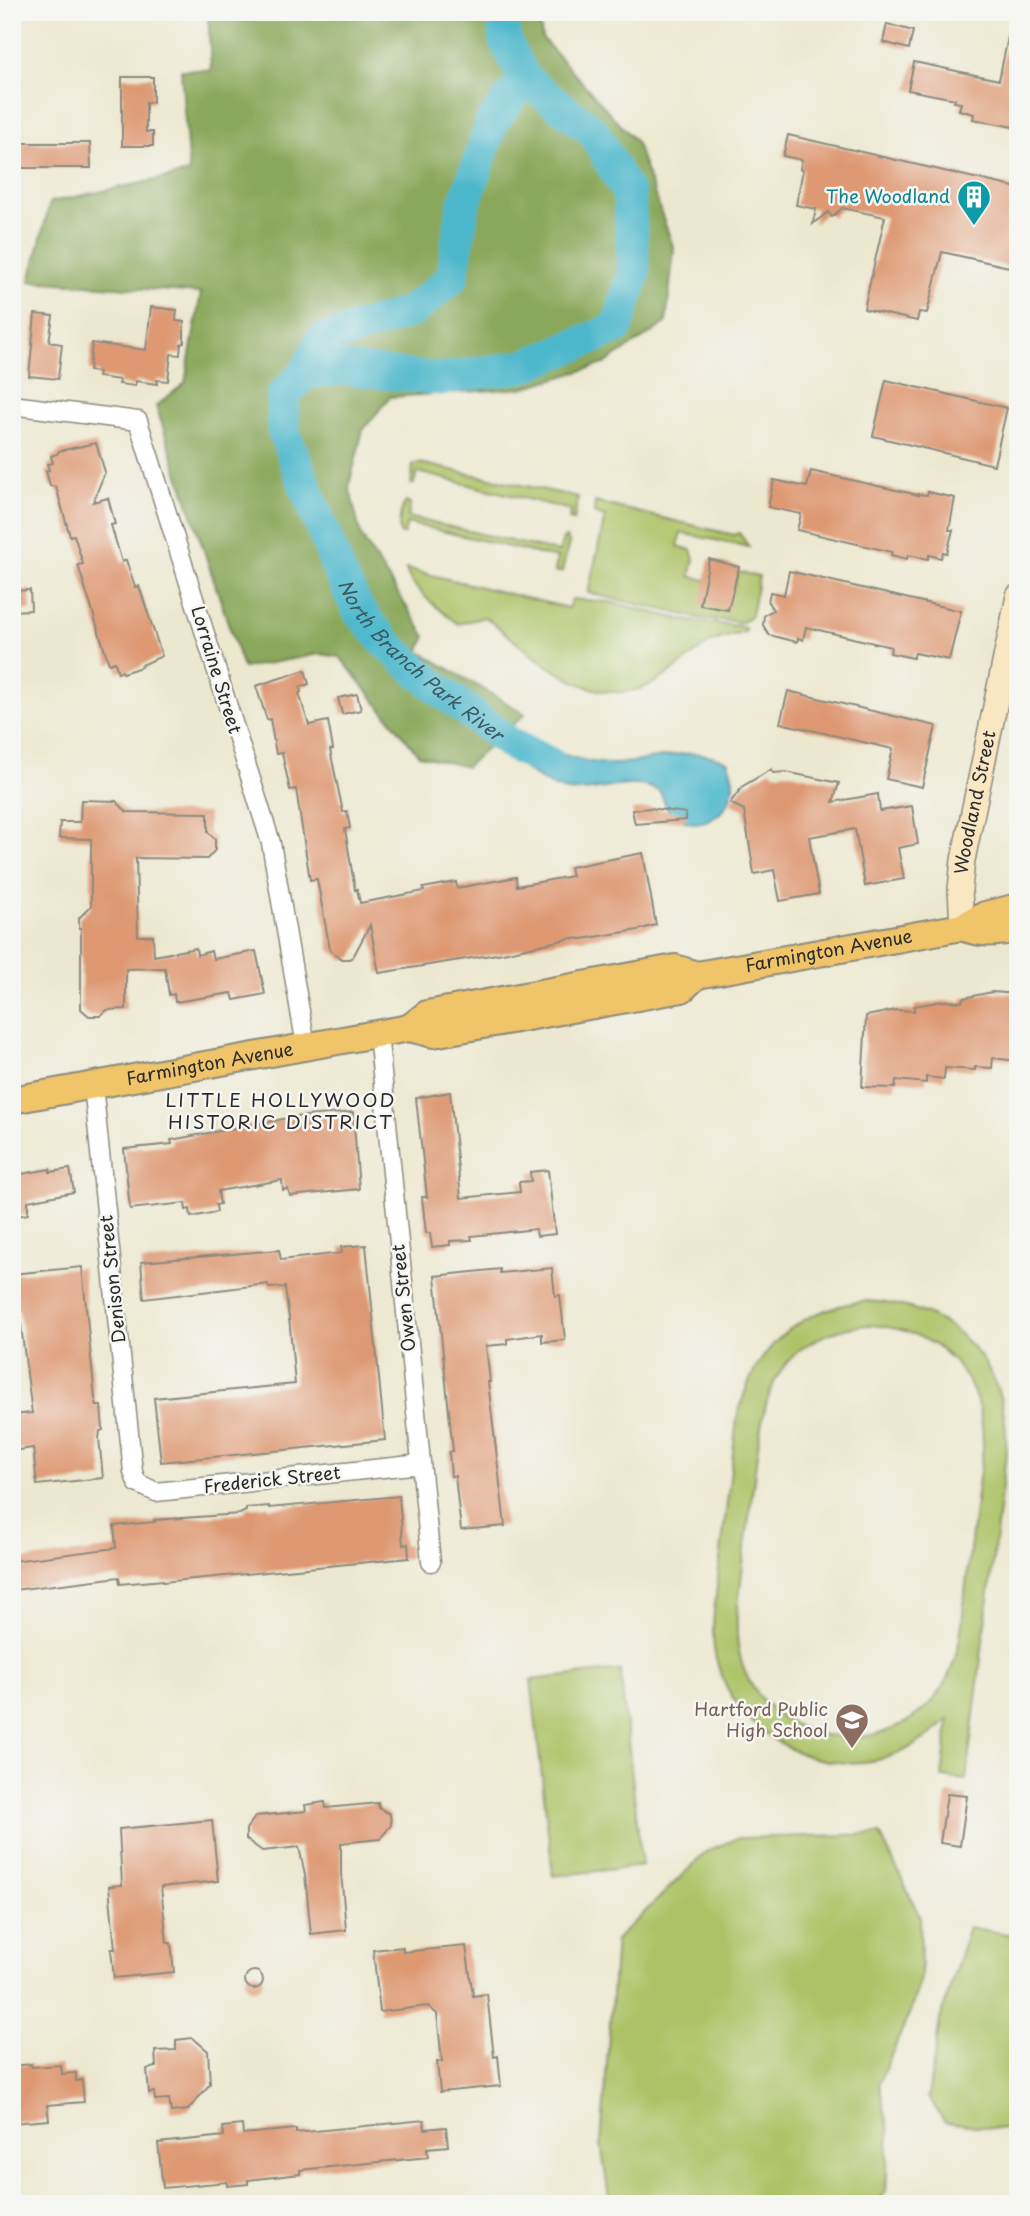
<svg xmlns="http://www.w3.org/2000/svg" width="1030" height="2216" viewBox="0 0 1030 2216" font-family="'Playpen Sans',sans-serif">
  <rect width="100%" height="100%" fill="#f6f6f2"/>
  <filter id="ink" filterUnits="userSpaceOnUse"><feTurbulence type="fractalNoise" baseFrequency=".0143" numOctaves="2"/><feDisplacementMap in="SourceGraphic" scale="14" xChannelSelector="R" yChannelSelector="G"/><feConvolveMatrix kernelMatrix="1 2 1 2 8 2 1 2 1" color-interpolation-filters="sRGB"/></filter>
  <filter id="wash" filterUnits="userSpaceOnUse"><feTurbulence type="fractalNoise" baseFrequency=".00686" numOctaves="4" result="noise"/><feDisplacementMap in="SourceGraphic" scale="28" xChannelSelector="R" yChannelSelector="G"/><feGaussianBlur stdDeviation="1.57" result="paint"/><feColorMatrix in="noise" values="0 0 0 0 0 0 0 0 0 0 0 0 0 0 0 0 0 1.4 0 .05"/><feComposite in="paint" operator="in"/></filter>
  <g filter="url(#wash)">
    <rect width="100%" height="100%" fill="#ece8d0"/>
    <path fill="#adc266" stroke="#6c7648" stroke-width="2" fill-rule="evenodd" d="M419,463L578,497L574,520L569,519L571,510L417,472L414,484H411L413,465Z
      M406,502L410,504L408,517L559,552L563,539L566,538L569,542L562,572H555L557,558L407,523L404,534H400C398,525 400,509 406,502Z
      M595,502L734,535L739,533L749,547L681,533L678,546L691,550L694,559L690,576L734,588L738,572L759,576L751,615L743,622L699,618L588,593L605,517L594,513Z
      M406,569L568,608L572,599L610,602L688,621L740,626L746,629L745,632C734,636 722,636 710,643C689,656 671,676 648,686C587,712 530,651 485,617L458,624C442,611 411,590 406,569Z
      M865,1301C955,1305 1010,1363 1006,1453L966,1780L942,1777L949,1719C935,1732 919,1744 901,1752C825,1785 736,1738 716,1659C712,1643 713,1627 714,1611L737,1419C753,1349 794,1310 865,1301ZM865,1325C938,1327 985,1374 983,1449C977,1491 972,1533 967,1576C962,1613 963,1657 941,1689C892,1762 775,1751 743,1667C737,1650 736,1633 737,1615C742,1572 747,1530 753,1487C763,1404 765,1340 865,1325Z
      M620,1670L642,1866L553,1876L531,1680Z
      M880,1834L920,1917L921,1978L910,2012L879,2083L889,2131L886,2191L875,2204H610L601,2144L616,1940L708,1850L739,1838Z
      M969,1927L1018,1936V2131L945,2122L928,2097L940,2020Z"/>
    <path fill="#8aa85b" stroke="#5a6a43" stroke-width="2" d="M208,12H539L542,38L636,142L674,249L666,323L604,364L523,388L390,397L363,430L349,486L361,536L426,637L419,651L525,714L466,767L419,755L340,657L320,654L243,668L156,406L185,383L201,293L30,281L50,202L189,173L181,70H211Z"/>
    <path fill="#4eb8cc" stroke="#3c727c" stroke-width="2" d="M525,737C532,740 538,745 544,748C562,755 593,764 612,764C652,763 691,742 728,762C730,769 734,777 733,784C731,817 696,836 670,812C666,807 663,798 660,792C632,775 599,794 568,791C549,789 522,766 505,755L512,745Z"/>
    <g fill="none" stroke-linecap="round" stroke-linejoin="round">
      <g stroke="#4eb8cc" stroke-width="33">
        <path id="s1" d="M503,12L505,41L525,79L593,131L629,195L634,273L617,328L524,366L440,379L346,369L306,372L283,395V430L339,571L359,611L388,645L436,687L512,745L551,764"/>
        <path d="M306,372L321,341L412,311L452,278L463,207L493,120L525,79"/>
      </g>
    </g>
    <g id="blocks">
      <path fill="#de9973" d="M1011,23L1018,24V128L973,119L974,114L959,110L961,103L954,102L955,99L908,90L914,62L999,80Z
        M887,24L913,31L909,49L883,42Z
        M122,77H153V102H146V132H153V146H122Z
        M788,135L1018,188V225L1009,267L942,252L927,313L919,312L917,321L864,309L885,217L842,208L832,217L828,212L813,224L816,209L796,205L803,170L800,169L802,160L783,156Z
        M22,143H90L91,168H22Z
        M151,307L177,310L176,321L184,322V343L181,344L180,355L171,354L168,381L157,380V384L136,381L135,386L119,384L120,380L98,377L99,372L89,371L92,343L146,350Z
        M35,314L53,316L49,342L62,344L58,379L29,376Z
        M886,380L1007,408L994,465L873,436Z
        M96,443L105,472L93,502L108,498L115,524L111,525L122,562L126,560L135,587L139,586L162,656L142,665L141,667L123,673L122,671L118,673L115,662L109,664L78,565L83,564L74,535L70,536L56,487L50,486L46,471L49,470L47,464L53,463L51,456L57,454L59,451Z
        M811,471L918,495V494L927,495L928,492L955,498L949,530H953L947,553L943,552L941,558L929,555L928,559L908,555L907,559L891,555L892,552L797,530L801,514L768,507L774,480L807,487Z
        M709,559L739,567L728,610L700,605Z
        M789,571L961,611L949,660L915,653L913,658L890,653L891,647L806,627L803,640L798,638L797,642L769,635L763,625L764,615L773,610L768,602L770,592L784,595Z
        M30,590L31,610L12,611V591Z
        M305,670L309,684L300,687L301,692L299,693L309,725L328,721L333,749L330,750L343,812L347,811L350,828L345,829L355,890L357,889L360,903L424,891L423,888L456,882L457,888L516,877L517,886L572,876L570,867L643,853L656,925L638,930L582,939L572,938L503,953L379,973L370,925L353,957L349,959H342L330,950L317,879L310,880L296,789L290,790L282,753L276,754L270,719L267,720L256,686Z
        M788,691L936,726L922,787L886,779L893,749L780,723Z
        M357,694L361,710L342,714L338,698Z
        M772,769L773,773L786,772L839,783L833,802L878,794L880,811L912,806L918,844L898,848L904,879L865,886L855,829L809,837L819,894L780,901L774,870L754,874L744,810L730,803L743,786Z
        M81,800L116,801L127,812L208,813V832L215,839V850L207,859L136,858L138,936H153L154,956L196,948L197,955L211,951L213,959L256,951L265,994L234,1000L232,993L175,1002L174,994L169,995L165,968L126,969V1009L107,1010L100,1016H89L81,1009V928H79V918L91,906V839L59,838L60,822H80Z
        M650,808L686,813V820L635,824L632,810Z
        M992,992L1018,994V1061L993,1058L992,1068L975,1067V1070L945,1068L944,1079L926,1077V1083L896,1080L895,1088L862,1087L866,1016L896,1010L914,1011V1006L943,1001L962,1002L963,998Z
        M450,1092L461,1198L520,1192L519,1182L531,1181L530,1172L548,1170L555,1234L537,1236L536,1229L471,1236L472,1240L450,1241V1245L432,1247L430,1233H426L422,1197H427L416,1098Z
        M353,1112L359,1189L290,1196L288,1189L283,1190L282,1180L218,1191L220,1204L216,1205L217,1212L191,1217L190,1209L186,1210L185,1203L130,1209L124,1149L172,1144L171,1140L294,1117Z
        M20,1168L21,1174L50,1169V1172L70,1169L74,1192L28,1201V1214L12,1217V1169Z
        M366,1245L385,1440L161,1462L154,1398L295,1384L290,1327L285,1287L269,1288L268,1284L144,1299L141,1262L279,1250L281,1260L342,1253L341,1247Z
        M82,1267L95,1398L97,1406H101L103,1430L100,1431L99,1438L103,1478L37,1485L33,1448L12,1451V1415L32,1413L19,1310L12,1311V1274Z
        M552,1268L555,1296L560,1295L565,1340L542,1342V1334L507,1339V1344L486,1346L490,1382H488L505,1526L461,1530L455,1476H451L449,1452L453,1451L435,1276L500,1269V1273Z
        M399,1496L403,1545L408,1544L409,1558L163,1582V1580L120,1584L119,1577L14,1590L12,1561L116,1548L114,1526L155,1522L154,1520L240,1514L246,1511V1508L269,1506V1508Z
        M947,1794L967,1796L960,1846L940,1843Z
        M325,1802L326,1808L378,1803L379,1808L390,1814L391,1825L380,1839L341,1843V1872L346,1930L311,1934L305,1875L299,1847L262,1851L246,1839V1829L256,1816L306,1811L305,1805Z
        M212,1820L218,1881L161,1887L167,1943H171L174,1972L114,1978L111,1949H115L109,1886L122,1885L119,1829Z
        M466,1946L473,1996L487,1994L494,2057L498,2056L501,2086L440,2092L437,2062H442L437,2014L428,2006L380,2012L373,1950L403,1947V1952Z
        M245 1980a9 9 0 1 1 18 0a9 9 0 1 1-18 0Z
        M193,2038L208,2051L210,2084L188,2110L171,2112L169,2099L155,2100L154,2092L149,2093L147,2069L156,2067L155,2051L176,2050V2040Z
        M31,2064L32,2067L61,2065L62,2074L76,2073V2081L82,2080L84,2102L47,2105L49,2120L12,2123V2066Z
        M424,2120L425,2129L446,2127L448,2146L427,2148L428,2157L300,2170V2174L248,2180V2184L227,2186V2182L163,2188L158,2143L224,2136L223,2127L242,2125L243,2134L296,2129V2133Z"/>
    </g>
  </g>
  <g filter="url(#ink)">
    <use href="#blocks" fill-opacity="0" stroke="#8c8a7e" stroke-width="2"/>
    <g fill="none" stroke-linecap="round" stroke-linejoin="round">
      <g stroke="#8c8a7e" stroke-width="21">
        <path id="street" d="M12,405L138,421L271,843L306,1046
          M378,1033L431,1562
          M93,1085L133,1472L137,1483L156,1492L421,1464"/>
      </g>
      <g stroke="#8c8a7e" stroke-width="26">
        <g id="secondary">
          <path id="s2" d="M962,927L960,889L963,860L1018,596"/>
        </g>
      </g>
      <g stroke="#8c8a7e" stroke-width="30">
        <g id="primary">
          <path d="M962,927C982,935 997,933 1018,929"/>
          <path id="s3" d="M409,1028L427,1014L675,968L697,975L962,927L985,915L1018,907"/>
          <path id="s4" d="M12,1100L409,1028L433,1034L682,989L697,975"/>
        </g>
      </g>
      <use href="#street" stroke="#fff" stroke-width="18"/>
      <use href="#secondary" stroke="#f9e7c3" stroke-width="23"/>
      <use href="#primary" stroke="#f0c469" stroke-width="26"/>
    </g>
  </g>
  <defs>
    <g id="building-pin" transform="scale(1.75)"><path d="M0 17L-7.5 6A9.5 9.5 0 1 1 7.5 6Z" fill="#0f9aa8" stroke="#f6f6f2"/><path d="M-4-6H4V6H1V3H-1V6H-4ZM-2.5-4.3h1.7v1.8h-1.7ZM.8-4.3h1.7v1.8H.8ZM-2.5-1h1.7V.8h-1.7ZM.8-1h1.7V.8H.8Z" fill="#fff"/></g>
    <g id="school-pin" transform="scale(1.75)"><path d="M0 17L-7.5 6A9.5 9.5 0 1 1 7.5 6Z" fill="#8d6e63" stroke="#f6f6f2"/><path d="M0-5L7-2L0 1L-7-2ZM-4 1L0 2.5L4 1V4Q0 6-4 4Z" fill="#fff"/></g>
  </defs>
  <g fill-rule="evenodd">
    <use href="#building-pin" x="974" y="197"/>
    <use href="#school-pin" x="852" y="1720"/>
  </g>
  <g text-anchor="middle" stroke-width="5" stroke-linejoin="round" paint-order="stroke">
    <g font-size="18" fill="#0d838f" stroke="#f6f6f2" text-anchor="end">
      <text x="950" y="203">The Woodland</text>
    </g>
    <g font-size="18" fill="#2b2b2b" stroke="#f6f6f2">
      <text transform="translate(216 670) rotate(73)" y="6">Lorraine Street</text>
      <text dy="6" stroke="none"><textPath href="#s2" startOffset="126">Woodland Street</textPath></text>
      <text dy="6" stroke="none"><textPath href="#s3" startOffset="432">Farmington Avenue</textPath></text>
      <text dy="6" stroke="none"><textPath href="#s4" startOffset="201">Farmington Avenue</textPath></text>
      <text transform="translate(113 1279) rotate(-96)" y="6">Denison Street</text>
      <text transform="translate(404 1298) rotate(-96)" y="6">Owen Street</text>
      <text transform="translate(272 1480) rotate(-6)" y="6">Frederick Street</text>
    </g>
    <g font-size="18" fill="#785e54" stroke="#f6f6f2" text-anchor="end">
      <text x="828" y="1716">Hartford Public<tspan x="828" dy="21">High School</tspan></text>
    </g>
    <g font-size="19" font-style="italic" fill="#375c63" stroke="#f6f6f2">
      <text dy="7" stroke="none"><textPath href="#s1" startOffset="1029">North Branch Park River</textPath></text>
    </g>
    <g font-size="19" letter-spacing="2" fill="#2b2b2b" stroke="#f6f6f2">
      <text x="281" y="1107">LITTLE HOLLYWOOD<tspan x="281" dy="22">HISTORIC DISTRICT</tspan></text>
    </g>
  </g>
  <rect width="1030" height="2216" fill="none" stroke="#f6f6f2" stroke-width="42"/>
</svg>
